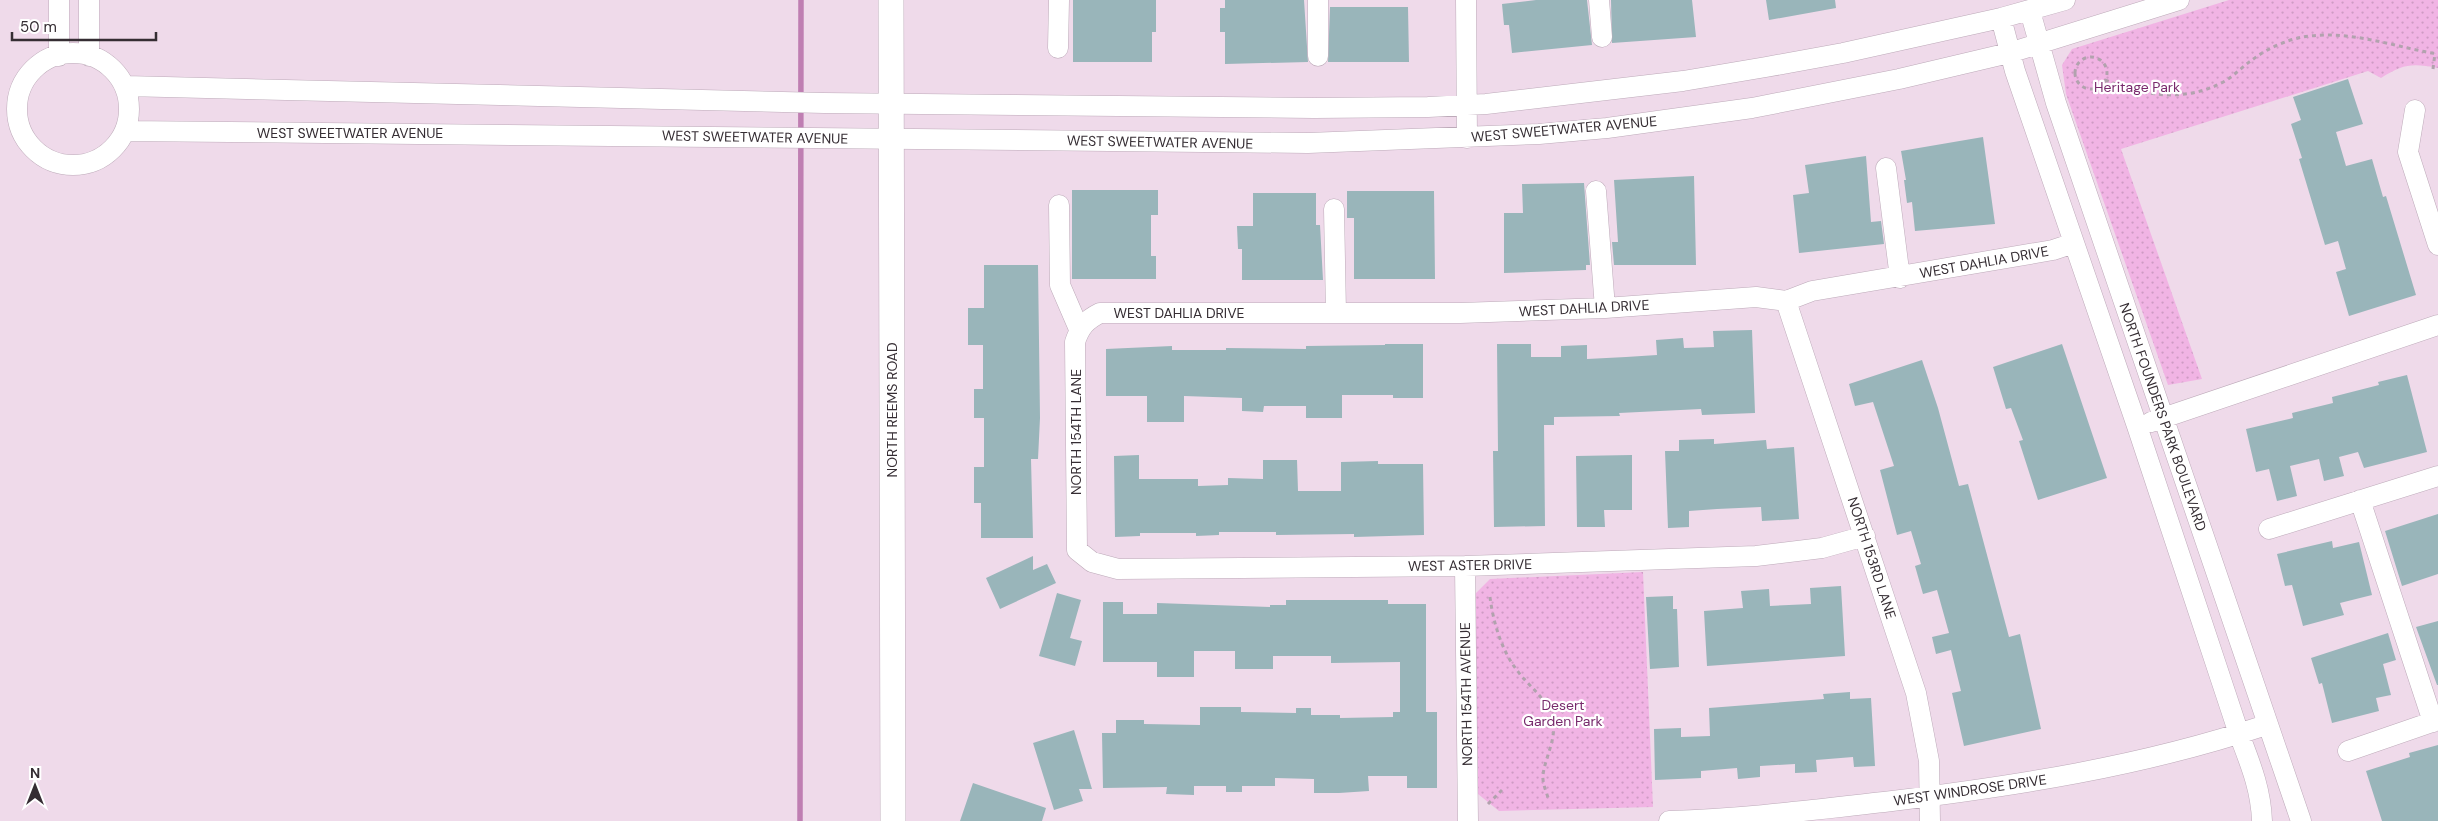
<svg xmlns="http://www.w3.org/2000/svg" width="2438" height="821" viewBox="0 0 2438 821" font-family="'DM Sans',sans-serif">
  <defs>
    <pattern id="green-dots" width="8" height="8" patternUnits="userSpaceOnUse" patternTransform="scale(1.25)"><rect width="8" height="8" fill="#f1b4e4"/><path d="M2 2h.1M6 6h.1" fill="none" stroke="#cf9bc4" stroke-width="1.8" stroke-linecap="round"/></pattern>
  </defs>
  <rect width="100%" height="100%" fill="#efdaea"/>
  <path fill="url(#green-dots)" d="M2229,0H2438V68C2412,63 2403,64 2381,78L2368,71L2121,149L2202,379L2168,385L2066,94L2062,65L2072,49Z
    M1643,572L1653,807L1499,811L1478,794L1475,594L1490,579Z"/>
  <g fill="none" stroke-linecap="round" stroke-linejoin="round">
    <path stroke="#bf7eb2" stroke-width="5.5" d="M800,821L801,0"/>
  </g>
  <path fill="#99b5ba" d="M1073,0H1156V32H1152V62H1073Z
    M1225,0H1304L1308,62L1225,64V32H1220V8H1225Z
    M1536,0H1587L1592,45L1512,53L1509,25H1504L1502,4Z
    M1611,0H1692L1696,37L1612,43Z
    M1766,0H1835L1836,8L1769,20Z
    M1330,7H1408L1409,62H1328Z
    M2348,79L2363,124L2336,132L2346,166L2372,159L2383,197L2386,196L2416,295L2349,316L2336,272L2346,269L2338,241L2325,245L2299,159L2302,158L2291,124L2301,120L2293,97Z
    M1983,137L1995,224L1915,231L1912,202L1907,203L1904,180H1906L1901,151Z
    M1866,156L1871,222L1881,221L1884,244L1799,253L1793,195L1809,193L1805,165Z
    M1694,176L1696,265H1614L1612,242H1618L1614,180Z
    M1584,183L1590,265H1586V270L1504,273V213H1523L1522,184Z
    M1072,190H1158V215H1151V256H1156V279H1072Z
    M1347,191H1434L1435,279H1354V218H1347Z
    M1253,193H1316V225H1320L1323,280H1242V249H1238L1237,226H1253Z
    M984,265H1038L1040,418L1038,459H1031L1033,538H981V503H974V467H984V418H974V389H983V345H968V308H984Z
    M1752,330L1755,413L1702,415L1701,409L1619,413L1620,416L1554,417V425H1544L1545,526L1494,527L1493,451H1498L1497,344H1531V357H1561V346L1587,345V359L1626,357L1657,355L1656,340L1683,338L1684,348L1714,347L1713,331Z
    M1385,344H1423V398H1393V395H1342V418H1306V406H1264L1263,412L1242,411V398L1184,396V422H1147V396H1106V349L1172,346V350H1226V348L1306,349V346L1385,345Z
    M2062,344L2107,478L2038,500L2019,441L2023,440L2011,408L2006,409L1993,367Z
    M1922,360L1938,408L1959,486L1968,484L2009,637L2020,634L2041,729L1964,746L1952,693L1961,691L1951,650L1936,654L1932,637L1949,633L1937,590L1923,594L1915,566L1921,564L1911,531L1897,535L1880,470L1894,466L1873,402L1855,406L1849,384Z
    M2407,375L2427,452L2364,468L2358,452L2339,457L2344,476L2324,481L2319,459L2290,466L2297,496L2277,501L2269,469L2256,472L2246,429L2293,418L2292,413L2333,403L2332,397L2379,385L2378,382Z
    M1714,439V444L1766,440L1767,449L1794,447L1799,519L1762,521L1761,507L1717,509L1689,511V527L1668,528L1665,451H1679V440Z
    M1139,455V479H1198V486L1228,485V478L1263,479V460H1297L1298,491H1341V462L1378,461V464H1423L1424,535L1354,537V534L1276,535V532H1219V535L1196,536V533H1140V536L1115,537L1114,456Z
    M1632,455V510H1604L1605,527H1577L1576,456Z
    M2438,514V574L2402,586L2385,531Z
    M2332,541L2333,548L2359,542L2372,595L2340,603L2344,615L2303,626L2292,585L2285,586L2277,554Z
    M1033,556V570L1047,564L1056,583L1000,609L986,578Z
    M1841,586L1845,656L1707,666L1704,611L1743,608L1741,591L1769,589L1770,606L1811,604L1810,588Z
    M1057,593L1081,600L1070,638L1082,641L1075,666L1039,656Z
    M1673,596V609H1677L1679,667L1650,669L1646,597Z
    M1286,600H1388V604H1426V712H1437V788H1407V776H1368L1369,791L1339,793H1314V779L1275,778V786H1242V792H1226V786H1194V795L1166,794L1167,787L1103,788L1102,733H1116V720H1144V724L1200,725V707H1241V712L1296,713V708H1311V715H1340V718L1393,717V712H1400V662L1331,663V656H1273V669H1235V651H1194V677H1157V662H1103V602H1123V614H1157V603L1270,607V605H1286Z
    M2438,621V685H2437L2416,627Z
    M2388,633L2396,660L2383,664L2391,695L2376,698L2379,711L2332,723L2322,683L2319,684L2311,658Z
    M1850,692V699L1871,698L1875,766L1854,767L1853,757L1816,760L1817,772L1795,773V764L1760,766V777L1738,779L1737,768L1701,771V778L1655,780L1654,729L1681,728V737L1710,736L1709,708L1824,699L1823,694Z
    M1074,730L1092,789H1079L1083,801L1054,810L1033,743Z
    M2438,745V821H2382L2366,771L2410,757L2409,753Z
    M973,783L1046,808L1042,821H960Z"/>
  <g fill="none" stroke-linecap="round" stroke-linejoin="round">
    <g stroke="#bdaab9" stroke-width="21">
      <path id="minor" d="M89,0V56
        M1318,0V56
        M1466,0L1467,138
        M1599,0L1602,37
        M2030,11L2056,103L2301,821
        M2001,18L2015,71L2137,426L2239,734C2250,763 2261,789 2262,821
        M1058,48L1059,0
        M17 109a56 56 0 1 1 112 0a56 56 0 1 1-112 0Z
        M59,56V0
        M125,86L824,103L1314,108L1428,107L1486,104L1683,81L1766,67L1843,53L2001,18L2065,0
        M2415,110L2408,152L2438,245
        M125,131L1308,143L1539,134L1607,128L1752,108L1899,79L2009,53L2179,0
        M1886,168L1900,278
        M1596,191L1605,308
        M1059,205L1060,285L1079,329
        M1334,209L1336,313
        M1786,301L1916,693L1929,761L1930,821
        M2151,422L2438,325
        M2360,500L2433,722
        M2269,529L2438,476
        M1865,536L1822,548L1756,556L1465,566L1118,569L1092,562L1077,550L1075,342C1080,327 1086,320 1100,313H1460L1605,308L1756,297L1786,301L1812,291L2053,250L2074,243
        M1465,566L1468,821
        M2348,751L2438,720
        M1669,821C1741,819 1812,810 1884,802C2015,786 2140,767 2266,725"/>
    </g>
    <g stroke="#bdaab9" stroke-width="26">
      <path id="major" d="M891,0L893,821"/>
    </g>
    <path stroke="#b2a2ae" stroke-width="3" stroke-dasharray="4 4" stroke-linecap="butt" d="M2075 73a16 16 0 1 1 32 0a16 16 0 1 1-32 0Z
      M2433,69L2435,53
      M2105,80C2144,96 2186,103 2225,81C2235,75 2243,66 2252,60C2266,49 2286,40 2303,37C2350,29 2393,47 2438,54
      M1490,597C1493,621 1501,649 1516,669C1528,686 1546,697 1552,718C1558,737 1545,757 1543,775C1542,783 1547,793 1549,801
      M1488,804L1502,790"/>
    <use href="#minor" stroke="#fff" stroke-width="20"/>
    <use href="#major" stroke="#fff" stroke-width="25"/>
  </g>
  <g text-anchor="middle" stroke-width="4.5" stroke-linejoin="round" paint-order="stroke">
    <g font-size="14" fill="#782a6c" stroke="#fff">
      <text x="2137" y="92">Heritage Park</text>
      <text x="1563" y="710">Desert<tspan x="1563" dy="16">Garden Park</tspan></text>
    </g>
    <g font-size="14" fill="#352d33" stroke="#fff">
      <text transform="translate(1564 129) rotate(-5)" y="5">WEST SWEETWATER AVENUE</text>
      <text x="350" y="138">WEST SWEETWATER AVENUE</text>
      <text transform="translate(755 137) rotate(1)" y="5">WEST SWEETWATER AVENUE</text>
      <text transform="translate(1160 142) rotate(1)" y="5">WEST SWEETWATER AVENUE</text>
      <text transform="translate(1984 262) rotate(-10)" y="5">WEST DAHLIA DRIVE</text>
      <text transform="translate(1584 308) rotate(-3)" y="5">WEST DAHLIA DRIVE</text>
      <text x="1179" y="318">WEST DAHLIA DRIVE</text>
      <text transform="translate(892 410) rotate(-90)" y="5">NORTH REEMS ROAD</text>
      <text transform="translate(2163 417) rotate(71)" y="5">NORTH FOUNDERS PARK BOULEVARD</text>
      <text transform="translate(1076 432) rotate(-90)" y="5">NORTH 154TH LANE</text>
      <text transform="translate(1872 558) rotate(72)" y="5">NORTH 153RD LANE</text>
      <text transform="translate(1470 565) rotate(-1)" y="5">WEST ASTER DRIVE</text>
      <text transform="translate(1466 694) rotate(-91)" y="5">NORTH 154TH AVENUE</text>
      <text transform="translate(1970 790) rotate(-8)" y="5">WEST WINDROSE DRIVE</text>
    </g>
  </g>
  <g transform="translate(35 786)" stroke="#ffffff" stroke-width="4" paint-order="stroke">
  <path d="M0-4L9 19L0 12L-9 19Z" fill="#352d33"/>
  <text y="-8" font-size="14" font-weight="bold" text-anchor="middle" fill="#352d33">N</text>
  </g>
  <path d="M12 32v8h144v-8" fill="none" stroke="#352d33" stroke-width="2.5"/>
  <text x="20" y="32" font-size="15" fill="#352d33" stroke="#ffffff" stroke-width="4" paint-order="stroke">50 m</text>
</svg>
